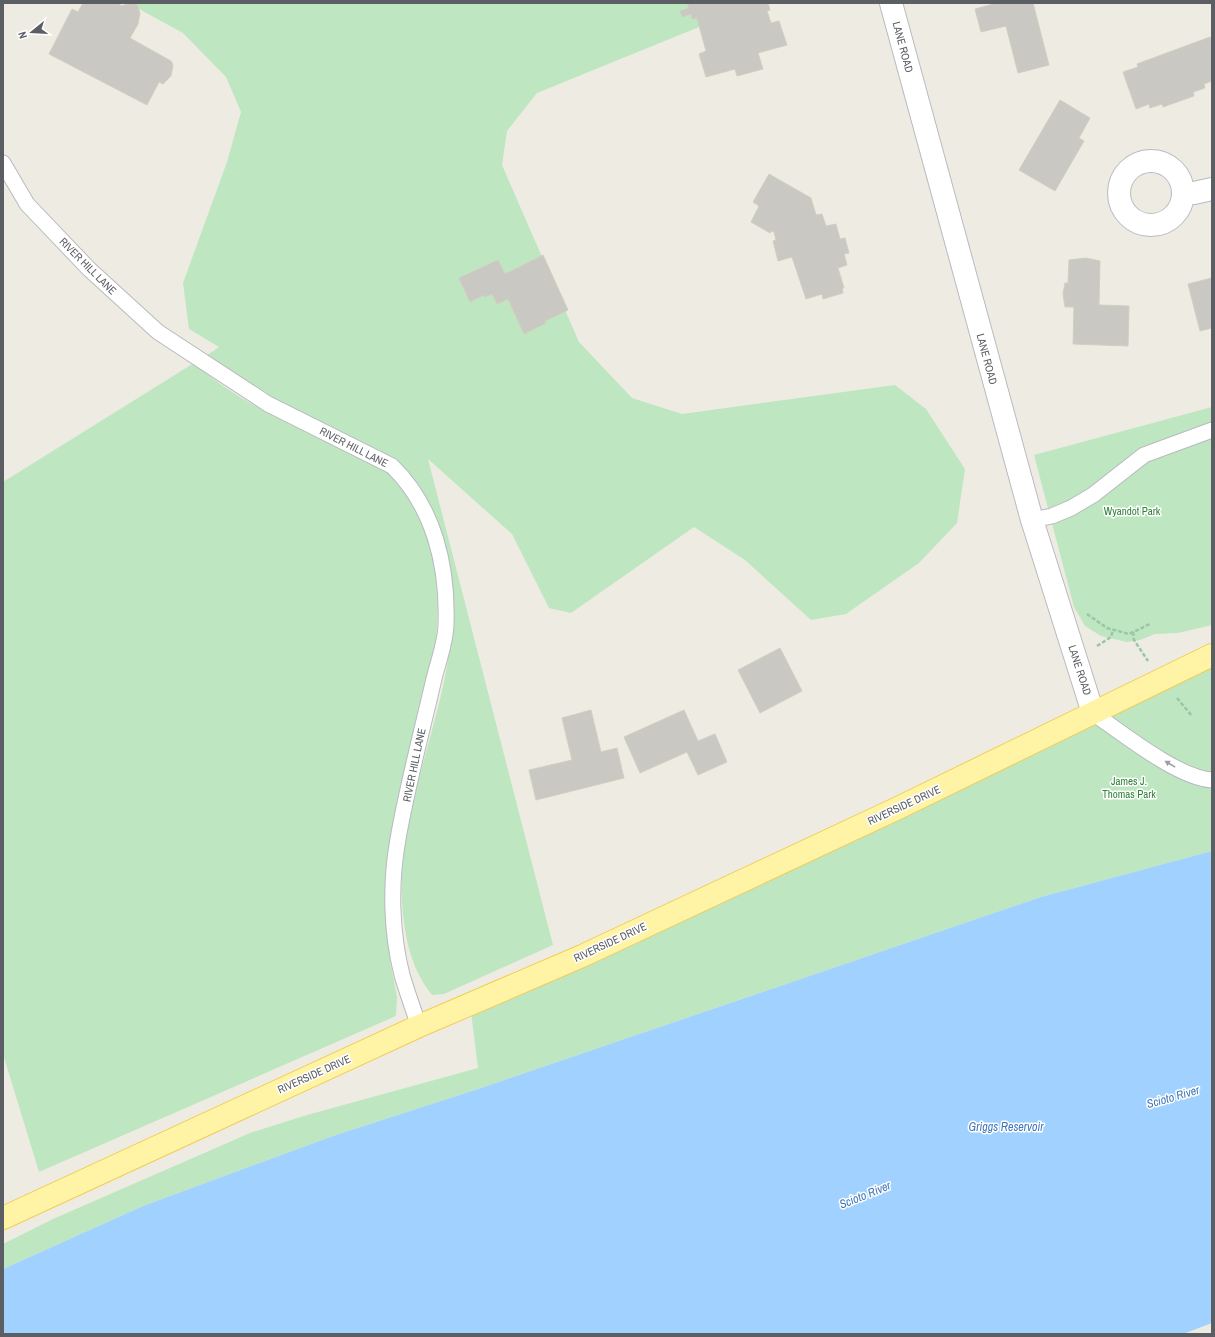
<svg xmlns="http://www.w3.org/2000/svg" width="1215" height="1337" viewBox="0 0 1215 1337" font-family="'Archivo Narrow',sans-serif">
  <rect width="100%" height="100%" fill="#eeece2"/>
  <path fill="#bee6c0" d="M128,3H732L704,25L537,93L507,131L502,165L579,342L632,398L682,414L895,385L926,409L965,469L957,523L919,563L846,614L811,620L745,560L694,527L571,613L549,608L512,534L428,459L553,945L444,994L432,995C418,978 410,957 406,935C386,832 441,737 451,638C452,629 449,619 447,611C443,591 440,571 436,551C428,510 428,487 392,459L272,401L206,356L219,347L189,329L183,283L227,162L241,112L226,77L183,33Z
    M194,363C234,399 283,421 331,444C352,454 375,463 393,476C399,480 402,488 406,493C440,539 441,604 434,659L387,914L390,960L397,997L396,1016L39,1172L3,1054V482Z
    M1212,407V625L1178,633L1155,634L1140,640L1127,642L1101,636L1085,626L1074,607L1034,455Z
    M1212,655V851L1041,897L481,1088L333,1136L143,1206L3,1269V1244L53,1219L250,1133L307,1115L478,1068L470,1004Z"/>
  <path fill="#a1d2ff" d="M1212,851V1323L1183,1334H3V1269L143,1206L333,1136L481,1088L1041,897Z"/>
  <path fill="#cac8c2" stroke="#d2cec1" d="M83,3H119L121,6L132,3L137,5L140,13L138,24L130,38L171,61L173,65L171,76L163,84L159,82L147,105L49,54L72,9L78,12Z
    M687,3H768L770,10L767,11L771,23L779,21L787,45L758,53L763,69L737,76L735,69L706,77L699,54L706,51L697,18L692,19L691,14L682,17L680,11L689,8Z
    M997,3H1033L1049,65L1018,73L1006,26L981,32L975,9Z
    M1210,37L1212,42V81L1204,84L1205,88L1193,92L1194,96L1163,107L1162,104L1150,108L1149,104L1136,109L1123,72L1138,67L1137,64Z
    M1060,100L1090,118L1079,138L1084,141L1055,191L1019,170Z
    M769,174L811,198L816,215L822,214L826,226L836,224L840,239L845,238L849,253L844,254L847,265L838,268L844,288H842L843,293L823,299L822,294L806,299L792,257L778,261L773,241L776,240L774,232L772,231L770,233L751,222L759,206L753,202Z
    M543,255L568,310L545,321L546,323L524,334L508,299L497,304L492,294L485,297L484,295L470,302L459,278L498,260L505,274Z
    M1086,258L1100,261L1099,305L1129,306L1128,346L1073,344L1074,307H1065L1063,294L1065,283H1068L1069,260Z
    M1212,278V328L1200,331L1188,284Z
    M780,648L802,691L760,713L738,670Z
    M591,710L601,752L617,748L624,778L536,800L529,770L572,760L562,718Z
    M684,710L698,741L715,734L727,762L698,775L687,752L640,773L624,737Z"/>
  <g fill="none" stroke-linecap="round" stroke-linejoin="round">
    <g stroke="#b8babf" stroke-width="17">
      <path id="service" d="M3,163L27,204L89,269L158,332L268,404L392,466C434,507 448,566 446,624C446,642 437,665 433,683C421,735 407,787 398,839C390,883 391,932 402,975C407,992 413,1009 419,1026
        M1032,520L1052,516L1071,508L1093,495L1144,455L1212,430
        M1093,713C1122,733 1178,778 1212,780"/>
    </g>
    <g stroke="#b8babf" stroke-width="24">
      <path id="minor" d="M1119 193a32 32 0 1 1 64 0a32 32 0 1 1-64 0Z
        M1183,192L1194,193L1212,189"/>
    </g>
    <g stroke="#b8babf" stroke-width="24">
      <path id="tertiary" d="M891,3L1032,520L1093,713"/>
    </g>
    <g stroke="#f2cd57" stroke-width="24">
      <path id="primary" d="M3,1218L419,1026L582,956L898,808L1212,655"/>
    </g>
    <path stroke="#97c7a7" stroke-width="2.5" stroke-dasharray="4 2" stroke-linecap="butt" d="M1087,614L1107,628L1129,634L1150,624
      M1133,632L1134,640L1148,661
      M1097,646L1111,637L1113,630
      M1177,698L1192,716"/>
    <use href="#service" stroke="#fff" stroke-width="15"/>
    <use href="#minor" stroke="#fff" stroke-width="22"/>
    <use href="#tertiary" stroke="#fff" stroke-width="22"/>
    <use href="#primary" stroke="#fff4a6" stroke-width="22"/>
  </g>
  <defs><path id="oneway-solid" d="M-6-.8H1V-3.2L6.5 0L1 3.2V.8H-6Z"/></defs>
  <use fill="#9d9ea1" href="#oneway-solid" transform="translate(1170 764) rotate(-149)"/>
  <g text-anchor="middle" stroke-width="3" stroke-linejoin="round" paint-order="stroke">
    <g font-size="11" fill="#5b5e63" stroke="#fff">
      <text transform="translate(903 47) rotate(75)" y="4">LANE ROAD</text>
      <text transform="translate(88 266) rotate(45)" y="4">RIVER HILL LANE</text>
      <text transform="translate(987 359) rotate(75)" y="4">LANE ROAD</text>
      <text transform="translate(354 447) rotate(27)" y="4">RIVER HILL LANE</text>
      <text transform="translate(1080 670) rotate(72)" y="4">LANE ROAD</text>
      <text transform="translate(414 765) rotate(-78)" y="4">RIVER HILL LANE</text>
      <text transform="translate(904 805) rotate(-25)" y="4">RIVERSIDE DRIVE</text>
      <text transform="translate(610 942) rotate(-25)" y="4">RIVERSIDE DRIVE</text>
      <text transform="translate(314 1074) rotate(-24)" y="4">RIVERSIDE DRIVE</text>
    </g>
    <g font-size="11" fill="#33823a" stroke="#fff">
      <text x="1132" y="515">Wyandot Park</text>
      <text x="1129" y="785">James J.<tspan x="1129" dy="13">Thomas Park</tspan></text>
    </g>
    <g font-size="12" font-style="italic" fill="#4077bb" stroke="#fff">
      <text transform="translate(1173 1097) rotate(-16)" y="4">Scioto River</text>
      <text x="1006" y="1131">Griggs Reservoir</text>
      <text transform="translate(865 1195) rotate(-22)" y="4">Scioto River</text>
    </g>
  </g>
  <rect width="1215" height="1337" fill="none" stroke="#5b5e63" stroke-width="8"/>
  <g transform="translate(32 32) rotate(252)" stroke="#ffffff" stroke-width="3" paint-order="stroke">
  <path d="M0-3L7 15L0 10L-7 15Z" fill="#5b5e63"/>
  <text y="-6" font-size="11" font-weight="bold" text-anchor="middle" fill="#5b5e63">N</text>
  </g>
</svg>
